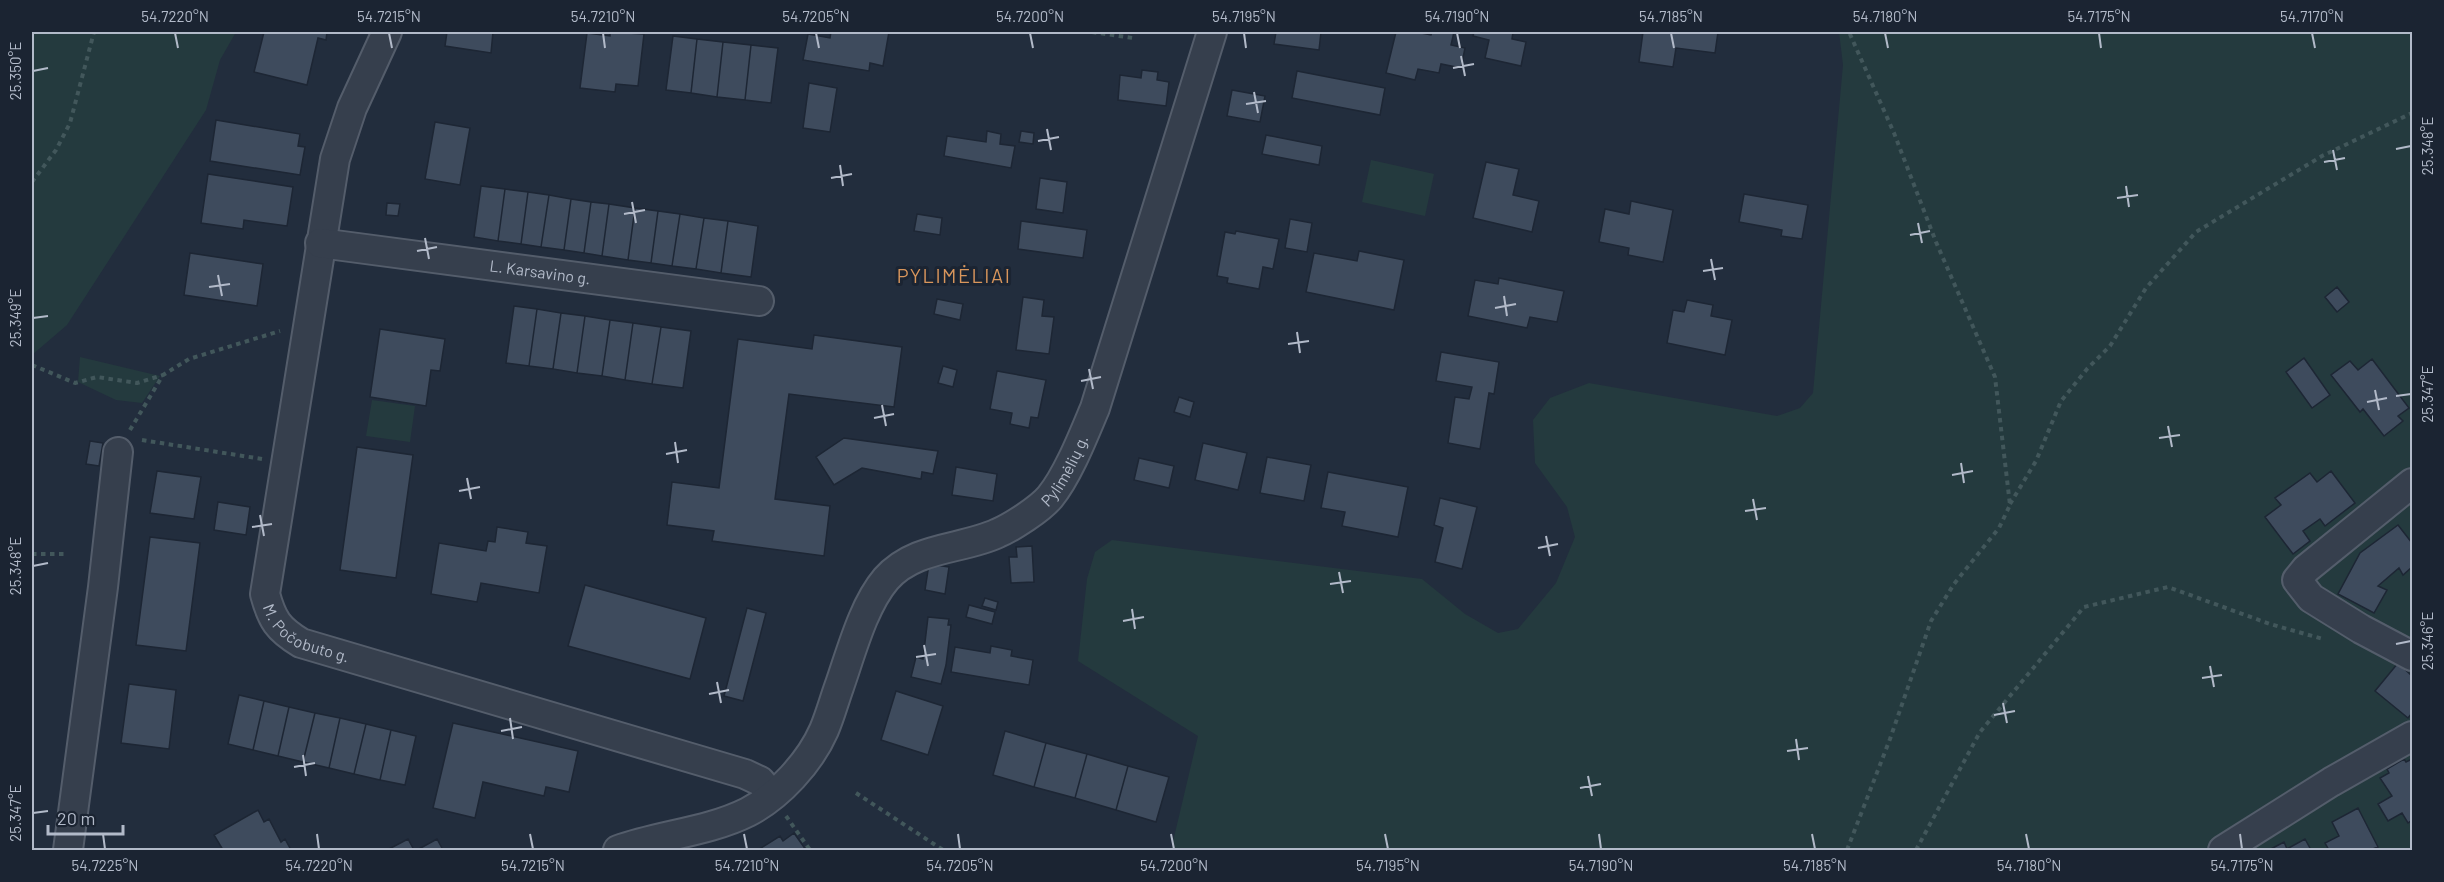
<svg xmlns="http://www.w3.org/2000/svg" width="2444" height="882" viewBox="0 0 2444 882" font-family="Barlow,sans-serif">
  <rect width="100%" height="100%" fill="#222d3d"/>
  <path fill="#243a3e" d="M32,32H236L220,60L206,110L67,325L32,355Z
    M1839,32H2412V850H1171L1198,736L1078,661L1087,579L1095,552L1112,540L1422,579L1465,614L1498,633L1518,629L1556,583L1575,537L1567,507L1535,463L1533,420L1550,398L1589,383L1777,416L1800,408L1813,393L1843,65Z
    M1371,160L1434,174L1425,216L1362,202Z
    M80,357L160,376L142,403L116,400L78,382Z
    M372,400L415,406L410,442L366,436Z"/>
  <path fill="#3e4b5d" stroke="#1d2634" stroke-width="1.5" d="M264,32H327L326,40L318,38L307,85L254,72Z
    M447,32H493L491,53L445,46Z
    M610,32L644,34L638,86L616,84L615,92L580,88L587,33L610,36Z
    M831,32H889L883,66L870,63L869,71L803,60L808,34L830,38Z
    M1276,32H1321L1319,50L1274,44Z
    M1396,32H1416L1431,35L1432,32H1454L1451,45L1465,48L1461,68L1441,64L1439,73L1418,69L1415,80L1386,73Z
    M1474,32H1513L1512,39L1526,42L1521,66L1485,58L1489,40L1473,36Z
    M1643,32H1718L1715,53L1676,48L1673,67L1639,62Z
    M673,36L697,39L691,93L666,90Z
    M697,39L723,42L717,97L691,93Z
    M723,42L751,45L745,100L717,97Z
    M751,45L778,48L771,103L745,100Z
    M1142,70L1158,72L1157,80L1169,82L1166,106L1118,100L1120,75L1141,78Z
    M1297,71L1385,88L1380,115L1292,98Z
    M809,83L837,88L830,132L803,128Z
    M1232,90L1265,96L1260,122L1227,116Z
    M216,120L300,134L298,146L305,147L300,175L210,161Z
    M435,122L470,128L460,185L425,179Z
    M987,131L1001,134L1000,144L1015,146L1011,168L944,156L947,136L986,142Z
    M1021,131L1034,133L1033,144L1019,142Z
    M1266,135L1322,146L1319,165L1262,154Z
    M1486,162L1519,169L1513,195L1539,201L1532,232L1473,218Z
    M208,174L293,187L287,226L244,220L243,229L201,223Z
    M1040,178L1067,182L1063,213L1036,209Z
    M481,186L505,189L498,241L474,237Z
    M505,189L528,192L521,244L498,241Z
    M528,192L549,195L541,247L521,244Z
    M1744,194L1808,205L1802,239L1781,236L1782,230L1739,222Z
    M549,195L571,199L564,250L541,247Z
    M571,199L591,202L584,253L564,250Z
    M1631,201L1673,210L1663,262L1628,255L1629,248L1599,242L1605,209L1629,214Z
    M591,202L609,204L602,256L584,253Z
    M387,203L400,204L398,216L386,215Z
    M609,204L635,208L628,260L602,256Z
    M635,208L658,211L651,263L628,260Z
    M658,211L680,214L672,266L651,263Z
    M680,214L704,218L696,269L672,266Z
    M917,214L942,218L940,235L914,231Z
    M704,218L728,221L721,273L696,269Z
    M1290,219L1312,223L1307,252L1285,248Z
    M728,221L758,226L751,277L721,273Z
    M1021,221L1087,230L1083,258L1018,249Z
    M1236,231L1279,239L1273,269L1263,267L1259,289L1227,283L1228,278L1217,276L1225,232L1235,234Z
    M1359,251L1404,260L1394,310L1306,292L1314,253L1357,261Z
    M190,253L263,264L257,306L184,295Z
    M1499,278L1564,291L1557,322L1530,317L1527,328L1468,316L1475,280L1498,284Z
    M2337,287L2349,302L2337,312L2325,297Z
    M1023,297L1044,300L1042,316L1054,317L1049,354L1016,350Z
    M937,299L963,304L960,320L934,314Z
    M1687,300L1713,305L1711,316L1732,320L1725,355L1667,343L1673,310L1684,312Z
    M514,306L537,309L529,366L506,363Z
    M537,309L561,313L553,369L529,366Z
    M561,313L585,316L577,373L553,369Z
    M585,316L610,320L602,376L577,373Z
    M610,320L633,323L625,380L602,376Z
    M633,323L661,327L652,384L625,380Z
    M661,327L691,331L683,388L652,384Z
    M380,329L445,339L440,371L431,370L426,406L370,397Z
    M814,335L902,347L894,407L789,394L775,499L830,506L824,556L712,541L714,531L667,525L672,482L719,488L738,339L812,349Z
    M1441,352L1499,362L1494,394L1489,393L1480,449L1448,443L1455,397L1469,399L1472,387L1436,381Z
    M2304,358L2330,395L2312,408L2286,372Z
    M2372,359L2409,408L2398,416L2403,421L2384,436L2363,409L2360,412L2331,375L2350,361L2358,370Z
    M943,366L957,370L953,387L938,383Z
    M997,371L1046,380L1038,418L1031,417L1029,428L1010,424L1012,413L990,409Z
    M1179,397L1194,402L1190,417L1174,412Z
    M844,438L938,451L933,474L922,472L921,479L862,468L834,485L816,457Z
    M90,441L103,443L99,466L86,464Z
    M1203,443L1247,453L1238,490L1195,480Z
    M357,447L413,455L396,578L340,570Z
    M1267,457L1311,465L1304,501L1260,493Z
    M1139,458L1174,466L1169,488L1134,480Z
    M956,467L997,474L993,501L952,495Z
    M157,471L201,477L194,519L150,513Z
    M2331,471L2355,503L2325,526L2320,519L2303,531L2310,541L2293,554L2265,517L2281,505L2275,498L2310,473L2317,482Z
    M1328,472L1408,487L1398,537L1342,526L1345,512L1321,508Z
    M1440,498L1477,507L1462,569L1435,562L1443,528L1434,525Z
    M218,502L250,507L246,535L214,530Z
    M2398,525L2412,543V567L2403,575L2399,568L2378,586L2387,590L2374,613L2338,594L2360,553Z
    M497,527L528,532L526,543L547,546L539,593L481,583L477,602L431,594L439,543L486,551L488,541L495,542Z
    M150,537L200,543L186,651L136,645Z
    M1032,546L1034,582L1011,583L1009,557H1017L1016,547Z
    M929,564L949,567L945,594L925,590Z
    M585,585L706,618L690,679L568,646Z
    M985,598L998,602L996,610L982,606Z
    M969,605L995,612L992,624L966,617Z
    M747,608L766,613L743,701L724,696Z
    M928,617L949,619L948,625H951L946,665L941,684L911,677L916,657L923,659Z
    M991,646L1012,650L1011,656L1033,660L1029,685L951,672L955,647L990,653Z
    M2398,663L2412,676V713L2408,718L2375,691Z
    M129,684L176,690L169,749L121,743Z
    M896,691L943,706L928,755L881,740Z
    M239,695L264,701L253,750L228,744Z
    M264,701L289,707L278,756L253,750Z
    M289,707L315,713L303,762L278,756Z
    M315,713L340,718L329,768L303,762Z
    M340,718L366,724L354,774L329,768Z
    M453,723L578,751L569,792L546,787L544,796L483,782L475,818L433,808Z
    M366,724L391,730L380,780L354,774Z
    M391,730L416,736L405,785L380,780Z
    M1005,731L1046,743L1034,787L993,775Z
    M1046,743L1087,754L1075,798L1034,787Z
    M1087,754L1128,766L1116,810L1075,798Z
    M2404,759L2406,762L2412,759V820L2408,823L2402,813L2388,821L2378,804L2392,796L2380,778L2389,773L2387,769Z
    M1128,766L1169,777L1156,822L1116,810Z
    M2358,808L2378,847L2370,850H2329L2325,843L2339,836L2332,822Z
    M258,810L264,822L269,819L281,842L285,839L291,850H223L214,835Z
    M794,833L806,850H758L780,836L783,841Z
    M408,839L414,850H387Z
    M437,839L443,850H417Z
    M2305,839L2311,850H2269L2284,842L2287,849Z"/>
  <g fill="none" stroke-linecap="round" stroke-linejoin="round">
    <g stroke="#545d6b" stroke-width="32">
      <g id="street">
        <path id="s1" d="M387,32L352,108L335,159L265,594C272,620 278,629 301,643L745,774L760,781L772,795"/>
        <path id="s2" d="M320,243L759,301"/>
        <path d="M2412,483L2306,569L2297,580L2311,598L2361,629L2412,656"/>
        <path d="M68,850L103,587L118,452"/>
        <path id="s3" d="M618,850C660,835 708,832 748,812C779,796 810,762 824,730C830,716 834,701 839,687C851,653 863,606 886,579C915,546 962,550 998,533C1012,527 1040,509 1050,497C1068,475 1084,434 1095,408L1212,32"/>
        <path d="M2223,850L2331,782L2412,736"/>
      </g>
    </g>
    <path stroke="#42575b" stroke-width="4" stroke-dasharray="4.5 4.5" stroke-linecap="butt" d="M1092,32L1133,38
      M32,182L56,150L70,123L94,32
      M32,365L75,383L97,377L137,383L163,375
      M130,430L163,375L189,359L280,331
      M142,440L262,459
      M2010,504L2036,461L2061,401L2087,369L2110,346L2146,288L2196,232L2322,156L2412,113
      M32,554H66
      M856,793L943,850
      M786,816L810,850
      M1847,850L1890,739L1931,621L1954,584L1999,528L2010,505L1995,377L1936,242L1894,133L1849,32
      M1916,850L1980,732L2084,607L2168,587L2270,624L2323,639"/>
    <use href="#street" stroke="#363f4d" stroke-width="28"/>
  </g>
  <path fill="none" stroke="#b2bac9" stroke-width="2" d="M175,33L178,48M389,33L392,48M603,33L605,48M816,33L819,48M1030,33L1033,48M1244,33L1246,48M1457,33L1460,48M1671,33L1674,48M1885,33L1888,48M2099,33L2101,48M2312,33L2315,48M1461,56L1465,76M1453,68L1474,64M33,71L48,68M1254,92L1258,113M1246,104L1266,101M1047,129L1051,150M1038,141L1059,137M2396,149L2411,146M2333,150L2337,170M2324,162L2345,158M840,165L843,186M831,178L852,174M2126,186L2129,207M2117,198L2138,195M632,202L636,223M624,214L645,210M1918,223L1922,243M1910,235L1930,231M425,238L429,259M417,251L437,247M1711,259L1715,280M1703,271L1723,268M218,275L222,296M209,287L230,284M1504,296L1507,316M1495,308L1516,304M33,318L48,316M1297,332L1300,353M1288,344L1309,341M1089,369L1093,389M1081,381L1101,377M2375,390L2379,410M2396,396L2411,394M2367,402L2387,398M882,405L886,426M874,418L894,414M2168,426L2172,447M2159,438L2180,435M675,442L678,463M666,454L687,450M1961,463L1964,483M1952,475L1973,471M467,478L471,499M459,491L480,487M1753,499L1757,520M1745,511L1766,508M260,515L264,536M252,527L272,524M1546,536L1550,556M1538,548L1558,544M33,566L48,563M1339,572L1343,593M1330,584L1351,581M1132,609L1135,629M1123,621L1144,617M2396,644L2411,641M924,645L928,666M916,657L936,654M2210,666L2214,687M2202,678L2222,675M717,682L721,703M709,694L729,690M2003,703L2007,723M1994,715L2015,711M510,718L513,739M501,731L522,727M1796,739L1799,760M1787,751L1808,748M303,755L306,776M294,767L315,763M1588,776L1592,796M1580,788L1601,784M33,813L48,811M103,834L105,849M317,834L319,849M530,834L533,849M744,834L747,849M958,834L960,849M1171,834L1174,849M1385,834L1388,849M1599,834L1601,849M1812,834L1815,849M2026,834L2029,849M2240,834L2242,849"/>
  <g text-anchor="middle" stroke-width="6" stroke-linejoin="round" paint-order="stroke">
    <g font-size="16" fill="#b2bac9" stroke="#1b2432">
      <text dy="6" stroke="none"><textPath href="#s2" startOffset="222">L. Karsavino g.</textPath></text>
      <text dy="6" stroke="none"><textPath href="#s3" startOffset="630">Pylimėlių g.</textPath></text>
      <text dy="6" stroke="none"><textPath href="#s1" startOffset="640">M. Počobuto g.</textPath></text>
    </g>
    <g font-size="20" letter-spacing="1.5" fill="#d9965c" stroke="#1b2432">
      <text x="954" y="283">PYLIMĖLIAI</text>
    </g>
  </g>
  <rect width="2444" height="882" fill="none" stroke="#1b2432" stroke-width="66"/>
  <path d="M48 825v9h75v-9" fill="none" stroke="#b2bac9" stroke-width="3"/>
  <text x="57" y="825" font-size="18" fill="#b2bac9" stroke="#1b2432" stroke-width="4.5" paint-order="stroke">20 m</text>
  <rect x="33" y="33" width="2378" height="816" fill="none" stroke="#b2bac9" stroke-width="2"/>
  <g font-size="15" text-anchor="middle" fill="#b2bac9">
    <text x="175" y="22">54.7220°N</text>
    <text x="389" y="22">54.7215°N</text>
    <text x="603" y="22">54.7210°N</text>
    <text x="816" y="22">54.7205°N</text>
    <text x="1030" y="22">54.7200°N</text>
    <text x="1244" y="22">54.7195°N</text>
    <text x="1457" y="22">54.7190°N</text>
    <text x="1671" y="22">54.7185°N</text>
    <text x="1885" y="22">54.7180°N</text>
    <text x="2099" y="22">54.7175°N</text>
    <text x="2312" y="22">54.7170°N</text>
    <text transform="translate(16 71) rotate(-90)" y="5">25.350°E</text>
    <text transform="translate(2428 146) rotate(-90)" y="5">25.348°E</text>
    <text transform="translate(16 318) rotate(-90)" y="5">25.349°E</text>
    <text transform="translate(2428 394) rotate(-90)" y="5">25.347°E</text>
    <text transform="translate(16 566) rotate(-90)" y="5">25.348°E</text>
    <text transform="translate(2428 641) rotate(-90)" y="5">25.346°E</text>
    <text transform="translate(16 813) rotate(-90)" y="5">25.347°E</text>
    <text x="105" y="871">54.7225°N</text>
    <text x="319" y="871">54.7220°N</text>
    <text x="533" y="871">54.7215°N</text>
    <text x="747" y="871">54.7210°N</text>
    <text x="960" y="871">54.7205°N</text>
    <text x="1174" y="871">54.7200°N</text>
    <text x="1388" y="871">54.7195°N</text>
    <text x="1601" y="871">54.7190°N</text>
    <text x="1815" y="871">54.7185°N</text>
    <text x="2029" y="871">54.7180°N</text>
    <text x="2242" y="871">54.7175°N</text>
  </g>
</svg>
